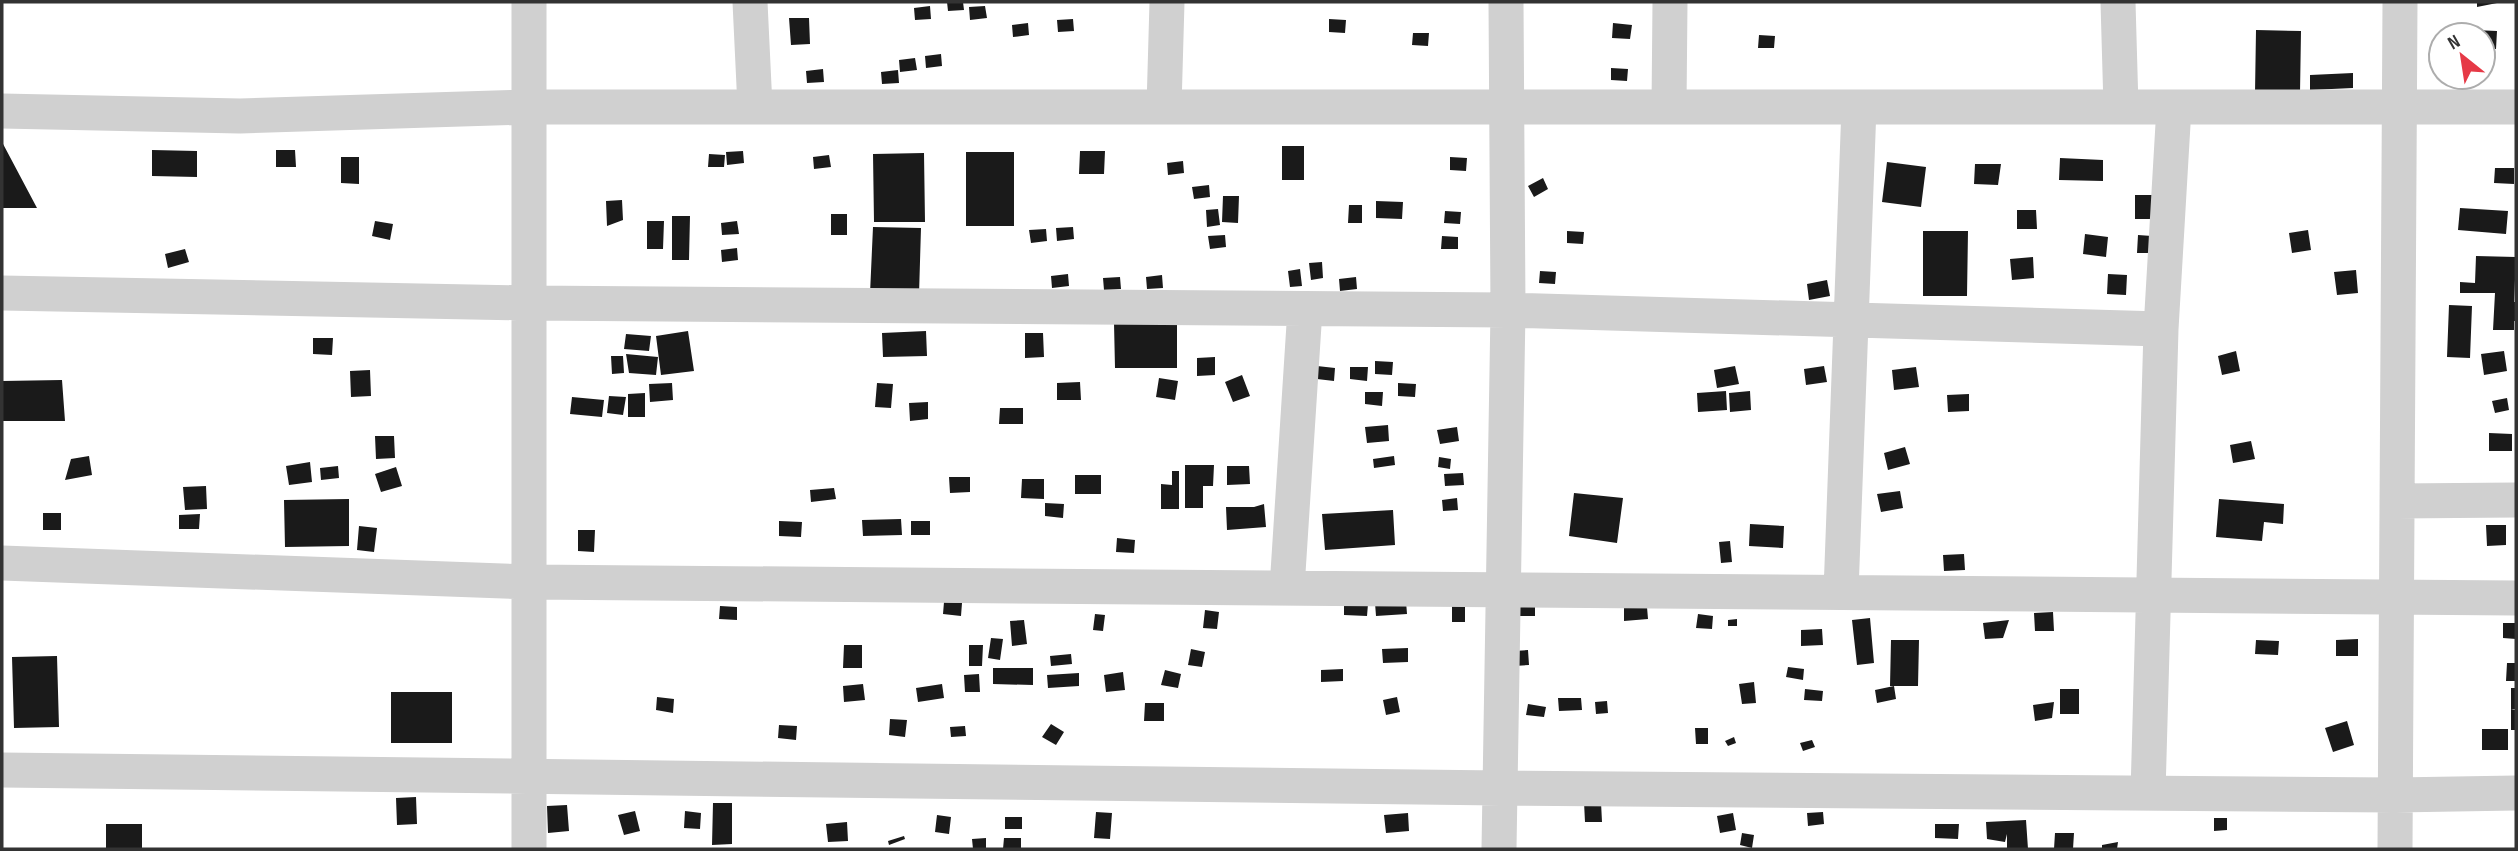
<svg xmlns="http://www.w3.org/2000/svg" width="2518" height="851" viewBox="0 0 2518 851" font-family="'Sofia Sans Condensed',sans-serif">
  <rect width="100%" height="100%" fill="#fff"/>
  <path fill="#1a1a1a" d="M947,2H963L964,10L948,11Z
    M2477,2H2497V3L2477,7Z
    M930,6L931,19L915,20L914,8Z
    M985,6L987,18L970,20L969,7Z
    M789,18H809L810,44L791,45Z
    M1073,19L1074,31L1058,32L1057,20Z
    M1329,19L1346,20L1345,33L1329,32Z
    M1028,23L1029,35L1013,37L1012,25Z
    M1613,23L1632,25L1630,39L1612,38Z
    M2256,30L2301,31L2300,93H2255Z
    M2474,30L2497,31L2496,49H2483V35H2474Z
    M1413,33H1429L1428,46L1412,45Z
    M1759,35L1775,36L1774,48H1758Z
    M941,54L942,66L926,68L925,56Z
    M915,58L917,70L900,72L899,60Z
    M1611,68L1628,69L1627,81L1611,80Z
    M823,69L824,82L807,83L806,71Z
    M898,70L899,83L882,84L881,72Z
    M2353,73V88L2310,90V75Z
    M2,142L37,208H2Z
    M1282,146H1304V180H1282Z
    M152,150L197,151V177L152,176Z
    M276,150H295L296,167H276Z
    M743,151L744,163L727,165L726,152Z
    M1080,151H1105L1104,174H1079Z
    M966,152H1014V226H966Z
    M924,153L925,222H874L873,154Z
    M709,154L725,155L724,167H708Z
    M829,155L831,167L814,169L813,157Z
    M341,157H359V184L341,183Z
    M1450,157L1467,158L1466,171L1450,170Z
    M2060,158L2103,160V181L2059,180Z
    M1183,161L1184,173L1168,175L1167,163Z
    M1887,162L1926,167L1921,207L1882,202Z
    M1975,164H2001L1998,185L1974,184Z
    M2495,168H2514V184L2494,183Z
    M1543,178L1548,189L1534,197L1528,186Z
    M1209,185L1210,197L1194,199L1192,187Z
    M2135,195H2152V219H2135Z
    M1223,196H1239L1238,223L1222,222Z
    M622,200L623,220L607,226L606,201Z
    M1376,201L1403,202L1402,219L1376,218Z
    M1349,205H1362V223H1348Z
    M2460,208L2508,211L2506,234L2458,230Z
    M1218,209L1220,225L1207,227L1206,210Z
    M2017,210H2036L2037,229H2017Z
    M1445,211L1461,212L1460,224L1444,223Z
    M831,214H847V235H831Z
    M672,216H690L689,260H672Z
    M375,221L393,224L390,240L372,236Z
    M647,221H664L663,249H647Z
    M737,221L739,234L722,235L721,223Z
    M873,227L921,228L919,295L870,294Z
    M1073,227L1074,239L1057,241L1056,228Z
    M1046,229L1047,241L1031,243L1029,230Z
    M2308,230L2311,250L2292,253L2289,233Z
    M1567,231L1584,232L1583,244L1567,243Z
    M1923,231H1968L1967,296H1923Z
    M2085,234L2108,237L2106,257L2083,254Z
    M1225,235L1226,247L1210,249L1208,236Z
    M2138,235L2152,236L2151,253H2137Z
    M1442,236L1458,237V249H1441Z
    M737,248L738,260L722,262L721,250Z
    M185,249L189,262L168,268L165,254Z
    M2476,256L2516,257L2514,302H2516V321H2514V330H2493L2495,293H2460V282L2475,283Z
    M2033,257L2034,278L2012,280L2010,259Z
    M1322,262L1323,278L1311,280L1309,263Z
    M1300,269L1302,286L1290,287L1288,271Z
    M2356,270L2358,293L2337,295L2334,272Z
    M1540,271L1556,272L1555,284L1539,283Z
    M1068,274L1069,286L1052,288L1051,276Z
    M2108,274L2127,275L2126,295L2107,294Z
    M1162,275L1163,288L1147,289L1146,277Z
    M1120,277L1121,289L1104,290L1103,278Z
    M1356,277L1357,289L1340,291L1339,279Z
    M1827,280L1830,296L1809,300L1807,284Z
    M2449,305L2472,306L2470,358L2447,357Z
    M1177,322V368H1115L1114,323Z
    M688,331L694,371L661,375L656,336Z
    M926,331L927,356L883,357L882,333Z
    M1025,333H1043L1044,357L1025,358Z
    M626,334L651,336L649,351L624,349Z
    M313,338H333L332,355L313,354Z
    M2236,351L2240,371L2222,375L2218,356Z
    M2504,351L2507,371L2484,375L2481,354Z
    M626,354L658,357L656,375L629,373Z
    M611,356H623L624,373L612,374Z
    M1215,357V375L1197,376V358Z
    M1375,361L1393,362L1392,375L1375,374Z
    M1317,366L1335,368L1334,381L1317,379Z
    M1735,366L1739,384L1717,388L1714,370Z
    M1824,366L1827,382L1806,385L1804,369Z
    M1350,367H1368L1367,381L1350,379Z
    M1916,367L1919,387L1894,390L1892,370Z
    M370,370L371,396L351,397L350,371Z
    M1242,375L1250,396L1233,402L1225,382Z
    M1159,378L1178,381L1175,400L1156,397Z
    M62,380L65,421H2V381Z
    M1080,382L1081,400H1057V383Z
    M672,383L673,400L650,402L649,384Z
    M877,383L893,384L891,408L875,407Z
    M1398,383L1416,384L1415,397L1398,396Z
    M1726,391L1727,410L1698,412L1697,393Z
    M1750,391L1751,410L1730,412L1729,393Z
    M1365,392H1383L1382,406L1365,404Z
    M645,393V417H628V394Z
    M1969,394V411L1948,412L1947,395Z
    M609,396L626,397L623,415L607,413Z
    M572,397L604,400L602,417L570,414Z
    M2507,398L2509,410L2495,413L2492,401Z
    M928,402V419L910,421L909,403Z
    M1000,408H1023V424H999Z
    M1388,425L1389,441L1367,443L1365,427Z
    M1457,427L1459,441L1440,444L1437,430Z
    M2489,433L2512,434V451H2489Z
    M375,436H394L395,458L376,459Z
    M2251,441L2255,459L2233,463L2230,445Z
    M1905,447L1910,464L1888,470L1884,453Z
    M89,456L92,475L65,480L71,459Z
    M1394,456L1395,465L1374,468L1373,459Z
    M1439,457L1451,459L1450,469L1438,467Z
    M310,462L312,482L289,485L286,466Z
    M1185,465H1214L1213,486H1203V508H1185Z
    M338,466L339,478L321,480L320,468Z
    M1227,466H1249L1250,484L1227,485Z
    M396,467L402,486L381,492L375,474Z
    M1172,471H1179V509H1161V484L1172,485Z
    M1463,473L1464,485L1445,486L1444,474Z
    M1075,475H1101V494H1075Z
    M949,477H970V492L950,493Z
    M1022,479H1044V499L1021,498Z
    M206,486L207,509L185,510L183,487Z
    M834,488L836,499L811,502L810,490Z
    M1900,491L1903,508L1881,512L1877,494Z
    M1574,493L1623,498L1617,543L1569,536Z
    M1457,498L1458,510L1443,511L1442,500Z
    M349,499V546L285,547L284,500Z
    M2219,499L2284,504L2283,524L2264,522L2262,541L2216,537Z
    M1045,503L1064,504L1063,518L1045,516Z
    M1264,504L1266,527L1227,530L1226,507H1254Z
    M1393,510L1395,545L1325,550L1322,514Z
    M43,513H61V530H43Z
    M200,514L199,529H179V515Z
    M901,519L902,535L863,536L862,520Z
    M779,521L802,522L801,537L779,536Z
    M911,521H930V535H911Z
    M1750,524L1784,526L1783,548L1749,546Z
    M2486,525H2506V545L2487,546Z
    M359,526L377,528L374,552L357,550Z
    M578,530H595L594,552L578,551Z
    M1117,538L1135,540L1134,553L1116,552Z
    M1730,541L1732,562L1721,563L1719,542Z
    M1964,554L1965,570L1944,571L1943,555Z
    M1516,600H1535V616H1516Z
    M1406,601L1407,614L1376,616L1375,603Z
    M944,602L962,603L961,616L943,614Z
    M1344,603L1368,604L1367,616L1344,615Z
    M1452,605L1465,606V622H1452Z
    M720,606L737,607V620L719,619Z
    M1647,607L1648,619L1624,621V608Z
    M1205,610L1219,612L1217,629L1203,628Z
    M2053,612L2054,631H2035L2034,613Z
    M1095,614L1105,615L1103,631L1093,630Z
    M1698,614L1713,616L1712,629L1696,628Z
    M1870,618L1874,663L1857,665L1852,620Z
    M1737,619V626H1728V620Z
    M1024,620L1027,644L1012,646L1010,621Z
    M2009,620L2003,638L1985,639L1983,623Z
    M2503,623H2516V639L2503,638Z
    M1822,629L1823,645L1801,646V630Z
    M991,638L1003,639L1000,660L988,658Z
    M2358,639V656H2336V640Z
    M1891,640H1919L1918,686H1890Z
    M2256,640L2279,641L2278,655L2255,654Z
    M844,645H862V668H843Z
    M969,645H983L982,666H969Z
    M1408,648V662L1383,663L1382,649Z
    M1191,649L1205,652L1202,667L1188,665Z
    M1528,650L1529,665L1514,666V651Z
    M1071,654L1072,664L1051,666L1050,656Z
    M57,656L59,727L14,728L12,657Z
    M2507,663H2516V681H2506Z
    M1788,667L1804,669L1803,680L1786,677Z
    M993,668H1033V685L993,684Z
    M1343,669V681L1321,682V670Z
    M1165,670L1181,674L1178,688L1161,685Z
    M1123,672L1125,690L1106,692L1104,675Z
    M1079,673V686L1048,688L1047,675Z
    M979,674L980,692H965L964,675Z
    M1754,682L1756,703L1742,704L1739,684Z
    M863,684L865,700L844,702L843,686Z
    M942,684L944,698L918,702L916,688Z
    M1894,686L1896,699L1877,703L1875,690Z
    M2511,688H2516V709L2511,710Z
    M1805,689L1823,691L1822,701L1804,700Z
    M2060,689H2079V714H2060Z
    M391,692H452V743H391Z
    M657,697L674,699L673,713L656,710Z
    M1397,697L1400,712L1386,715L1383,700Z
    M1558,698H1581L1582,710L1559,711Z
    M1607,701L1608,713L1596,714L1595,702Z
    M2054,702L2052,718L2035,721L2033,705Z
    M1145,703H1164V721H1144Z
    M1528,704L1546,707L1544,717L1526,715Z
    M2511,710H2516V730H2511Z
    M890,719L907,720L905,737L889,735Z
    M2347,721L2354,745L2333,752L2325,728Z
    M1051,724L1064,732L1056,745L1042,737Z
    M779,725L797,726L796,740L778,738Z
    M965,726L966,736L951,737L950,727Z
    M1695,728H1708V744H1696Z
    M2482,729H2508V750H2482Z
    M1734,737L1736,743L1728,746L1725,741Z
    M1812,740L1815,747L1803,751L1800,743Z
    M416,797L417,824L397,825L396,798Z
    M1584,802H1601L1602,822H1585Z
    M713,803H732V844L712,845Z
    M567,805L569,831L548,833L547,806Z
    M635,811L640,831L624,835L618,815Z
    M685,811L701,813L700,829L684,828Z
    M1096,812L1112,813L1110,839L1094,838Z
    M1823,812L1824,824L1808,826L1807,813Z
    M1408,813L1409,831L1386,833L1384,815Z
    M1733,813L1736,830L1720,833L1717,816Z
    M937,815L951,817L949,834L935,832Z
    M1005,817H1022V829H1005Z
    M2214,818H2227V830L2214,831Z
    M2026,820L2028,849H2007V834L2005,842L1987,839L1986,822Z
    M847,822L848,841L828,842L826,824Z
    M106,824H142V849H106Z
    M1935,824H1959L1958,839L1935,838Z
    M1742,833L1754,835L1752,848L1740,845Z
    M2055,833H2074L2073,849H2054Z
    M904,836L905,839L889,845L888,841Z
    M986,838V849H973L972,839Z
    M1004,838H1021V849H1003Z
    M2118,842L2117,849H2102V845Z"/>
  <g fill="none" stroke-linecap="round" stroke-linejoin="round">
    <path stroke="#d0d0d0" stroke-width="35" d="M750,2L755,107
      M2118,2L2121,107
      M1164,107L1167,2
      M1669,107L1670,2
      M2,111L240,116L528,107H2516
      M2,293L528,303L1508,310L2161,329
      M2397,501L2516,500
      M2,563L530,582L2516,598
      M1287,588L1305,309
      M1841,592L1859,107
      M2,770L1501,788L2395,795L2516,793
      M2148,793L2161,329L2174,107
      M529,849V2
      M1499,849L1508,310L1506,2
      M2395,849L2400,2"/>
  </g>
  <rect width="2518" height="851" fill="none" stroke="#333333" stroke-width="7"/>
  <g transform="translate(2462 56) rotate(330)"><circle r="33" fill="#ffffff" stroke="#adadad" stroke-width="2"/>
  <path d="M0-5L12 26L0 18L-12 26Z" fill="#e63946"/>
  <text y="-10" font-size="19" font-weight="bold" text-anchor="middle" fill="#333333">N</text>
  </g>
</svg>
